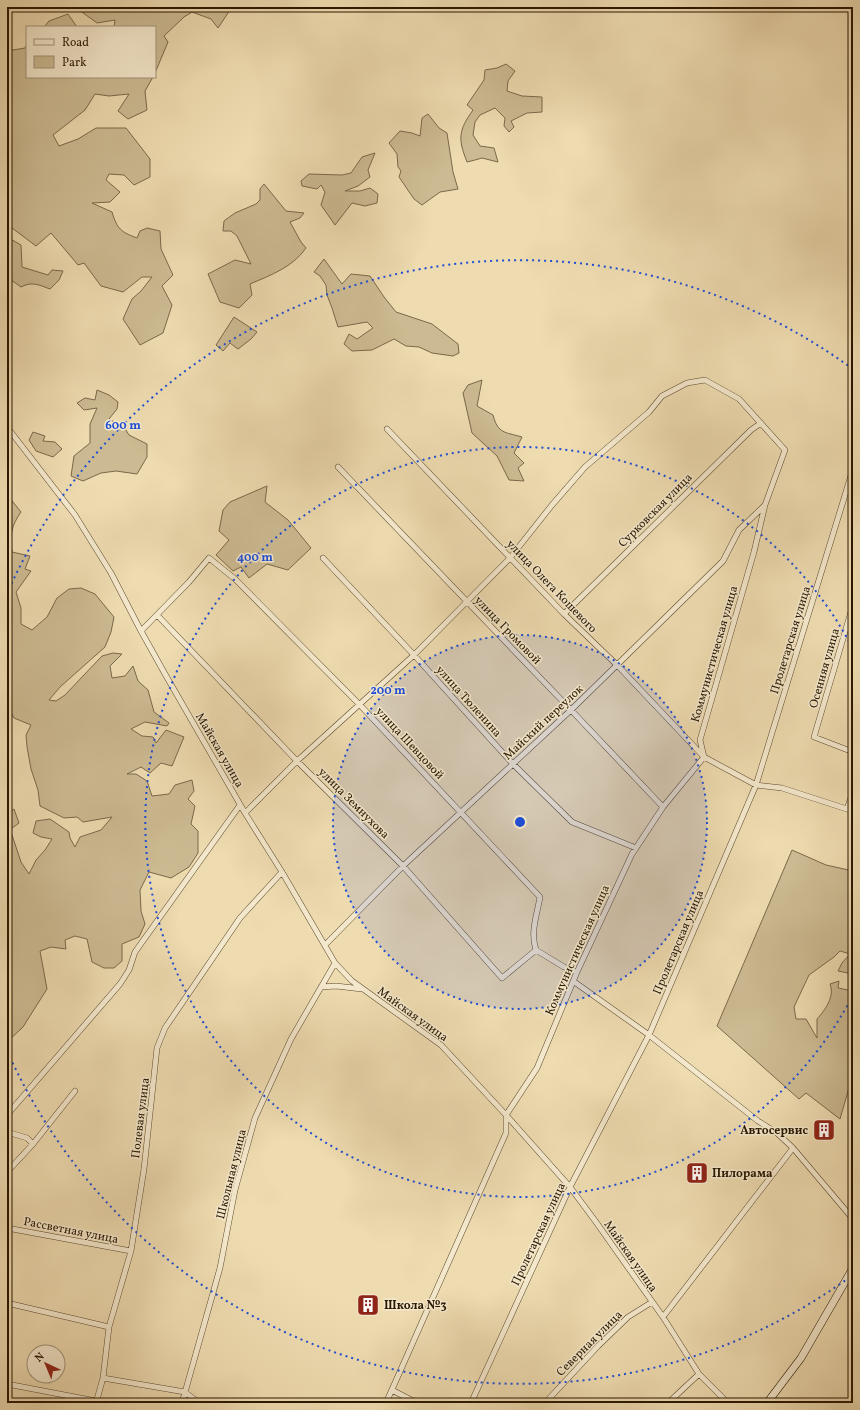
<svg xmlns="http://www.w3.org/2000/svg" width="860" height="1410" viewBox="0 0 860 1410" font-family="Vollkorn,serif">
  <rect width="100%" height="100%" fill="#eedbb0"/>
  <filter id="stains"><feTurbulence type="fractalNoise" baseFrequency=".005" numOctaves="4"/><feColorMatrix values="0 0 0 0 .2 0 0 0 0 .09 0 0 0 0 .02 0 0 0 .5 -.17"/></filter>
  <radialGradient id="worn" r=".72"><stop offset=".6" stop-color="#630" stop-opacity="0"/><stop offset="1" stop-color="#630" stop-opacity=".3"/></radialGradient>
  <path fill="#ccba92" stroke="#7a684a" d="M78,7H232L218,28L211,19L192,12L184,17L164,36L168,42L155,73V27H114L115,20L97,23L79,10Z
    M68,14L77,27H44L49,21Z
    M27,44V77H153L145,91L147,110L128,119L118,111L129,94L109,96L95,94L85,110L53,135L59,146L78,139L96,128H126L150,159V177L134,185L124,175L109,174L106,180L120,192L110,202L92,203L112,212C117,229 121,232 137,238L140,231L147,228L160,231L161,249L173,275L162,286L172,305L163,333L140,345L123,319L132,299L141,291L152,277H142L123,292L101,286L84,263L78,265L51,233L36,246L12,228L7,214V51L25,48Z
    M506,64L515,71L508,81L507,91L522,96L542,97V112L527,113L511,121L514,127L509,132L504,126L505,118L495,108L480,115L475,122L473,135L480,146L494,148L498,162L482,158L475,160L467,162C458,139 458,131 473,110L467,105L484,80L485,70L497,68Z
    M428,114L439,128L447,133L453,172L458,189L440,192L422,205L414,199L399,177L401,171L398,167L397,154L389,143L400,131L412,133L420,136L422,118Z
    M375,153L368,170L370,177L358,186L345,191H360L370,188L378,194L377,203L365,206L352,203L335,225L321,205L325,192L321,185L317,189L302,186L301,181L309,174L342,175L351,173L362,157Z
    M264,184L286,211L304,213L300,218L290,222L301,242L306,248C293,267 271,275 250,284L252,295L239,308L220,302L208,274L235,260L251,264L237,236L231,231H223L224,221L235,213L256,204L260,200V189Z
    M7,237L21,245L22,267L48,275L52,270L63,271L59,280L50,289C39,285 32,281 21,287L7,277Z
    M324,259L342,284L351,274L370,276L384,297L396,312L432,324L458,344L459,353L453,356L432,353L419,347L406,346L394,339L372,350L352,351L344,344L349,334L357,339L373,328L367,322L338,327L332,308L327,295L326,285L320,276L314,272Z
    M234,317L257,332L251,339L238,349L230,343L223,351L216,345Z
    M482,380L477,406L493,415C498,434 505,432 522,437L514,453L524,463L518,468L524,481L509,480L497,456L472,433L463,393L468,385Z
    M97,390L109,395L118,402L117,409L109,419L124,427L129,435L147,444V457L137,474L116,471L101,473L83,481L71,476L74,456L90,443V424L97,408L84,410L77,403L85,398L95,400Z
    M33,432L45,436L43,441L55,442L62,449L53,457L36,451L29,440Z
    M7,477L9,497L21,512C11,526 10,535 12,552L30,556L25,569L31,571L16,592L21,608V624L32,630L47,617L57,598L69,589L81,588L95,594L114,617L111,632L105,647L60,687L49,700L56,701L65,695L102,656L113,653L122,654L110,666L112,678L125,676L133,666L138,681L148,690L154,712L169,723L167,726L145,722L131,729L142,736L153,737L156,743L166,730L184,737L172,766L161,763L150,773L141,767L127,774H136L147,781L152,796L169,794L175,785L192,780L194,791L188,799L195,806L191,824L198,831V853L189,867L171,878L149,872L140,890L141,911L145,924L139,937L122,944V961L114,968H104L92,962L87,939L75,936L65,940L66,949L51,947L40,951L47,989L23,1027L7,1042V815L14,809L19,823L11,829V832L21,862L29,874L36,860L45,850L52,839L41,837L33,833L36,821L50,819L69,832L70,838L75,847L80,837L101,830L112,817L83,822L77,817L64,818L40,806L38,790L31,769L27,747L26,735L31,725L14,718L7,705Z
    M267,486L265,502L288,520L311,548L288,570L267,564L249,578L241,567L233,571L216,555L229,540L219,531L223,510L230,502Z
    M792,850L826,865L853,871V974L838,971L842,963L850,954L840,951L834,957L809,975L794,1007L796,1019H806L817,1038V1019C825,1010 835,997 830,984L839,981L838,988L853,991V1074L840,1119L806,1093L799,1099L717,1026Z"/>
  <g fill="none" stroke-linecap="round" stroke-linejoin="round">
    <g stroke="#5a482d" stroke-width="6">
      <path id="minor" d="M7,427L75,515L111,573L141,631L165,674L245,813L282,872L335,963L352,981L441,1045L506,1115L570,1187L596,1222L663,1317L699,1374L728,1403
        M387,429L564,614L617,665L704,757L756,785L782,788L853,811
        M338,467L571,710L663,807
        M323,558L414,655L513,764L572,822L636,848
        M853,605L814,737L853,752
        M564,614L751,430L761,423
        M157,615L297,761L403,866L502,978L536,950
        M141,631L189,582L209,558L235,579L359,704L540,897C537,915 530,932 536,950L564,967L577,972
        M847,809L853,792
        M245,813L297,761L414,655L510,558L552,505L585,467L649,412L662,396L687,383L705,380L739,399L785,450L765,505L754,552L700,740L704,757L663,807L632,854L577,972L537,1068L506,1115V1133L386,1403
        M325,945L403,866L571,710L723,561L739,530L764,506
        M573,981L649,1035L758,1121L777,1133L793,1148L853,1219
        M321,987L336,986L362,989
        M7,1115L120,984L129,970L135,952L240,805
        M7,1132L27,1138L33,1144
        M7,1172L33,1144L75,1091
        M7,1228L131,1251
        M7,1303L109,1327
        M663,1317L793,1148
        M103,1378L185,1392L199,1403
        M7,1384L96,1401
        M392,1390L417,1403
        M96,1403L103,1378L109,1327L131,1251L144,1169L157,1048L165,1028L240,918L282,872
        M182,1403L220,1268L235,1190L255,1118L291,1039L335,963
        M471,1403L570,1187L649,1035L756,785L853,469
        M545,1403L598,1346L628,1317L652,1302
        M668,1403L699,1374"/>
    </g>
    <g stroke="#281701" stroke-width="8">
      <path id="secondary" d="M767,1403L801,1358L853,1268"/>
    </g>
    <use href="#minor" stroke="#f4e8cc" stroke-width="5"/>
    <use href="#secondary" stroke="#f4e8cc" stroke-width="7"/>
  </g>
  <circle cx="520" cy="822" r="187" fill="#1d4ed8" fill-opacity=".12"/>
  <g fill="none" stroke="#1d4ed8" stroke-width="2" stroke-dasharray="2 4">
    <circle cx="520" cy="822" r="187"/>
    <path d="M853 995A375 375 0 1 1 853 649"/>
    <path d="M850 1277A562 562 0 0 1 9 1055M9 589A562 562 0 0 1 850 367"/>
  </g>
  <defs>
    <g id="building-square" transform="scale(1.15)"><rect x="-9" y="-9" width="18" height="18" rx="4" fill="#8f2418" stroke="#f4e8cc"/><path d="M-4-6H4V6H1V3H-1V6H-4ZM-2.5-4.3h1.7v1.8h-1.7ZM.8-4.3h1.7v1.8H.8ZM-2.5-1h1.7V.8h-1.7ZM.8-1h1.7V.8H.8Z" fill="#fff"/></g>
  </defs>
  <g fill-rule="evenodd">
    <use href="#building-square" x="824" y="1130"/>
    <use href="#building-square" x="697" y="1173"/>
    <use href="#building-square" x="368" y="1305"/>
  </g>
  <g text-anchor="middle" stroke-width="3" stroke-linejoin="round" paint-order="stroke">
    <g font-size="12" fill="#281701" stroke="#f4e8cc">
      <text transform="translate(655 510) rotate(-45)" y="4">Сурковская улица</text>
      <text transform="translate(552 586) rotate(46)" y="4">улица Олега Кошевого</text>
      <text transform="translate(508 630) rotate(46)" y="4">улица Громовой</text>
      <text transform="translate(790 640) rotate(-73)" y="4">Пролетарская улица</text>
      <text transform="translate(714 654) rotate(-74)" y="4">Коммунистическая улица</text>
      <text transform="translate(824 668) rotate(-74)" y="4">Осенняя улица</text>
      <text transform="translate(469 701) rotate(48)" y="4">улица Тюленина</text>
      <text transform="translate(543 722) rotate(-43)" y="4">Майский переулок</text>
      <text transform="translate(410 743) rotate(47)" y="4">улица Шевцовой</text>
      <text transform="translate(220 750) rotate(60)" y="4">Майская улица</text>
      <text transform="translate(354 803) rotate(45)" y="4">улица Земнухова</text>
      <text transform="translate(678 942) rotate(-67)" y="4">Пролетарская улица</text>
      <text transform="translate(577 950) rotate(-66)" y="4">Коммунистическая улица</text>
      <text transform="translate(413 1014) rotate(36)" y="4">Майская улица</text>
      <text transform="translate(140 1118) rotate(-83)" y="4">Полевая улица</text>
      <text transform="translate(231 1174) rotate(-76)" y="4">Школьная улица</text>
      <text transform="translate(71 1230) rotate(11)" y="4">Рассветная улица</text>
      <text transform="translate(538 1234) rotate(-65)" y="4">Пролетарская улица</text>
      <text transform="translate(631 1256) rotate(55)" y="4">Майская улица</text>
      <text transform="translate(589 1343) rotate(-45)" y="4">Северная улица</text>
    </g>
    <g font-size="12" font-weight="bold" fill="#281701" stroke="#f4e8cc" text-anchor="start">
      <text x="808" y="1134" text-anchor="end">Автосервис</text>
      <text x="712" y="1177">Пилорама</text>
      <text x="384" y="1309">Школа №3</text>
    </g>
  </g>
  <circle cx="520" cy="822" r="6" fill="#1d4ed8" stroke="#f4e8cc" stroke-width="2"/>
  <g font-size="12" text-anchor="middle" font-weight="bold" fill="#1d4ed8" stroke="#f4e8cc" stroke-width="3" stroke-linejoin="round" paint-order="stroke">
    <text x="123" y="429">600 m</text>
    <text x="255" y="561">400 m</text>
    <text x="388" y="694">200 m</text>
  </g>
  <rect width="860" height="1410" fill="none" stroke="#eedbb0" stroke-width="24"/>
  <rect x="8" y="8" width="844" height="1394" fill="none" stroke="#281701" stroke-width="2"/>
  <rect x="12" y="12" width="836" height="1386" fill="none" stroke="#281701"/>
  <rect x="26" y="26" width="130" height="52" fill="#f4e8cc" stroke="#a2947b"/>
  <rect x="34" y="39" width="20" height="6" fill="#f4e8cc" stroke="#a2947b"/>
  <text x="62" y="46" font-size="12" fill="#281701">Road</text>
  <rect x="34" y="56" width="20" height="12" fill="#ccba92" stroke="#a2947b"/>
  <text x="62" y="66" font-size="12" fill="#281701">Park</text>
  <g transform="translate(46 1364) rotate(316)"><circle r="19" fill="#f4e8cc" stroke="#a2947b"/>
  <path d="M0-3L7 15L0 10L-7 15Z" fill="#8f2418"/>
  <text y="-6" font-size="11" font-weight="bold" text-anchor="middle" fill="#281701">N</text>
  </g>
  <rect width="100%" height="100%" filter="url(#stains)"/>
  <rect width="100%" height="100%" fill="url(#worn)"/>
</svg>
